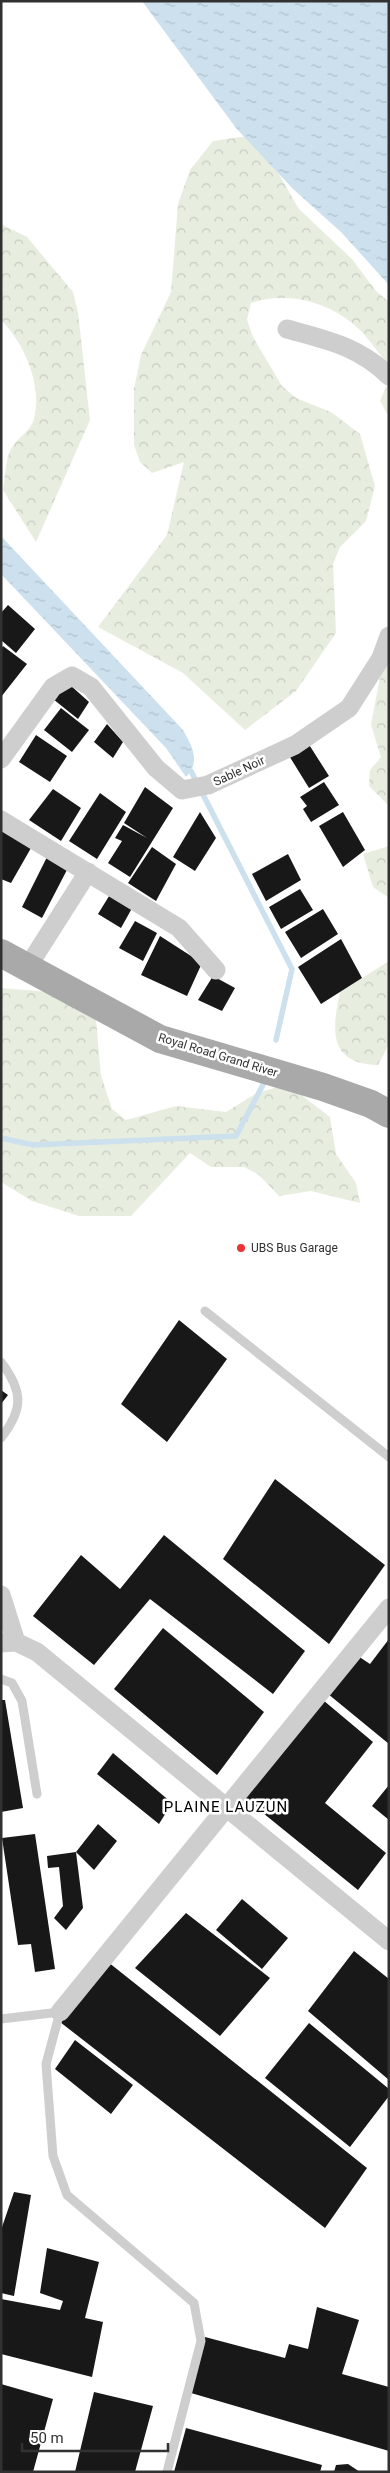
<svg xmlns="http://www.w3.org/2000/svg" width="390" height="2473" viewBox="0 0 390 2473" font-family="Roboto,sans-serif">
  <defs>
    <pattern id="forest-crowns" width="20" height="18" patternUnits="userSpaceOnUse" patternTransform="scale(1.25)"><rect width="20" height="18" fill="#e7eee0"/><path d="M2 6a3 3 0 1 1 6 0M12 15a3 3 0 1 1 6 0" fill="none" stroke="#c7cdc1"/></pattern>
    <pattern id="water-ripples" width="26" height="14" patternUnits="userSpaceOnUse" patternTransform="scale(1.25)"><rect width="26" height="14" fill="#cce0ee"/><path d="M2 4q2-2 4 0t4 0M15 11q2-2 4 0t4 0" fill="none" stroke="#b0c1cd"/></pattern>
  </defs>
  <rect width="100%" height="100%" fill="#fff"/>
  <path fill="url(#forest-crowns)" d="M248,136L262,145L299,209L352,259L376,291L389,302V366C380,355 372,343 362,332C334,303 289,290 251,303L247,320L253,337L282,386L296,398L331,412L360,434L375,486L366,521L340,547L333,564L336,633L296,691L245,730L183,673L98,627L167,535L184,462L152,473L140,462L134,445V389L141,355L171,292L178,204L190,170L213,141Z
    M1,224L27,237L73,292L78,312L90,420L36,542L3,490C5,478 5,460 11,449C16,439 29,432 33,422C44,388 25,344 1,320Z
    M389,380V417L380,401Z
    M389,640V806L369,786L370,770L381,757L371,725L386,645Z
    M389,846V898L373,887L363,854Z
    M389,961V1044L378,1065C328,1064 332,1030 340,992Z
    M1,988L51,992L96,1020L101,1075L112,1109L126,1120L176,1106L226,1112L255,1094L287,1084L330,1117L336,1154L356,1183L360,1203L311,1191L279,1196L258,1174L244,1167H211L190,1153L131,1216H79L32,1201L1,1182Z"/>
  <path fill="url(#water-ripples)" d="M142,1H389V285L341,232L293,189L236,128Z
    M1,536L183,730C192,746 201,761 186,777L166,748L1,574Z"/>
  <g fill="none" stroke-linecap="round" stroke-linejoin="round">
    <path stroke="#cce0ee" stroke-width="5.5" d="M191,771L292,969L276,1040
      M1,1138L33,1145L236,1136L265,1081"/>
  </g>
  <path fill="#181818" d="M8,605L35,629L16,653L1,640V613Z
    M3,646L27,664L1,697V649Z
    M69,684L89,702L78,719L53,699Z
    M61,708L89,730L72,752L44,730Z
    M107,724L123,742L113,758L94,742Z
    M36,735L67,756L50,782L19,762Z
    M308,743L329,776L309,788L288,754Z
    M324,782L339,805L311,822L303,809L307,806L300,797Z
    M145,787L173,808L130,877L108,863L122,841L115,838L123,825L147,838L124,823Z
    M53,789L81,808L61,841L29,820Z
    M100,793L126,812L97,859L69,841Z
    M200,812L216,838L195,871L173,857Z
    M343,812L365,850L343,867L319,826Z
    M1,830L31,848L11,883L1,879Z
    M152,847L176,864L156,901L128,883Z
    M288,854L301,880L266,901L252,874Z
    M48,855L69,866L42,918L22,907Z
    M114,888L136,901L121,928L98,914Z
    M300,889L313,910L281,929L269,907Z
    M323,909L338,934L301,958L285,932Z
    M135,921L157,933L143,961L119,948Z
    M160,936L202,963L187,996L141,975Z
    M341,939L362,978L321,1004L298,967Z
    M213,976L235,988L222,1011L198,1000Z
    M179,1320L227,1359L167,1442L121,1404Z
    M1,1390L8,1395L1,1404Z
    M275,1479L385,1565L329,1644L223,1559Z
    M164,1535L305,1651L273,1694L150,1599L94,1665L33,1616L81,1555L120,1589Z
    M163,1628L264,1712L217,1775L114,1689Z
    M389,1639V1744L322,1689L352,1652L370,1664Z
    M317,1695L373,1742L325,1803L386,1853L358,1890L237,1792Z
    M1,1700H5L23,1808L1,1812Z
    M113,1753L172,1803L159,1824L97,1774Z
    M389,1785V1820L372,1806Z
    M98,1824L117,1841L94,1870L76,1852L83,1908L66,1930L54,1918L63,1906L59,1867L48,1868L47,1856L76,1852Z
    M35,1834L55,1969L35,1972L31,1944L18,1945L2,1838Z
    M242,1899L288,1938L262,1969L216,1930Z
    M186,1913L270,1978L220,2036L135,1968Z
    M354,1951L389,1979V2080L308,2011Z
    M108,1962L367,2168L325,2228L60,2022Z
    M309,2023L389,2089V2096L350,2147L265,2078Z
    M75,2040L133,2085L111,2114L55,2069Z
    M14,2192L31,2195L14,2296L1,2293V2230Z
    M47,2248L99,2262L85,2318L103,2322L92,2377L1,2354V2299L60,2310L63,2301L40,2293Z
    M317,2307L359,2320L342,2374L389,2387V2451L191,2393L205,2337L285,2358L289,2344L308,2349Z
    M1,2384L53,2399L33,2472H1Z
    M94,2392L153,2406L135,2472H75Z
    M186,2428L322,2465L320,2472H174Z
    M348,2464L360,2472H334L336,2465Z"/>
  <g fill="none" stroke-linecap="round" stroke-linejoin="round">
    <path stroke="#cecece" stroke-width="9" d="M205,1311L389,1457
      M1,1362C23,1391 24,1409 1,1438
      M1,1679L12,1683L22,1701L37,1794
      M1,2019L60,2012L46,2064L53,2156L67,2195L194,2303L201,2341L167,2472"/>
    <path stroke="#cecece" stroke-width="19" d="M287,329C327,340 358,346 389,376
      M1,759L53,687L72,676L91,687L156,768L182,790L208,785L295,745L349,708L381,658L389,636
      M1,820L179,928L216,970
      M27,968L88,872
      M1,1595L16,1642
      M1,1643L16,1642L37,1652L389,1941
      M60,2012L389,1608"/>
    <path stroke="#a9a9a9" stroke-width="28" d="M1,953L160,1039L323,1087L371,1104L389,1114"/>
  </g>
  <circle fill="#e9333b" stroke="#fff" stroke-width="2" cx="241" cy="1248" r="5"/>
  <g text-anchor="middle" stroke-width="5" stroke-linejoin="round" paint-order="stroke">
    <g font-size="12" fill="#313131" stroke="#fff">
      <text transform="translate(239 771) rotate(-25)" y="4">Sable Noir</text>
      <text transform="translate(218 1055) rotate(17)" y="4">Royal Road Grand River</text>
    </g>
    <g font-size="12" fill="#313131" stroke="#fff" text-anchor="start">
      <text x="251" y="1252">UBS Bus Garage</text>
    </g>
    <g font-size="15" letter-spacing="1" fill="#000" stroke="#fff">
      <text x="226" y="1812">PLAINE LAUZUN</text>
    </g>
  </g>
  <rect width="390" height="2473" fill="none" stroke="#313131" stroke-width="5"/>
  <path d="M22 2443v8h146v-8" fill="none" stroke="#313131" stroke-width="2.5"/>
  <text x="30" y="2443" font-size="15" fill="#313131" stroke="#ffffff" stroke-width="4" paint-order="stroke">50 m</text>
</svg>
